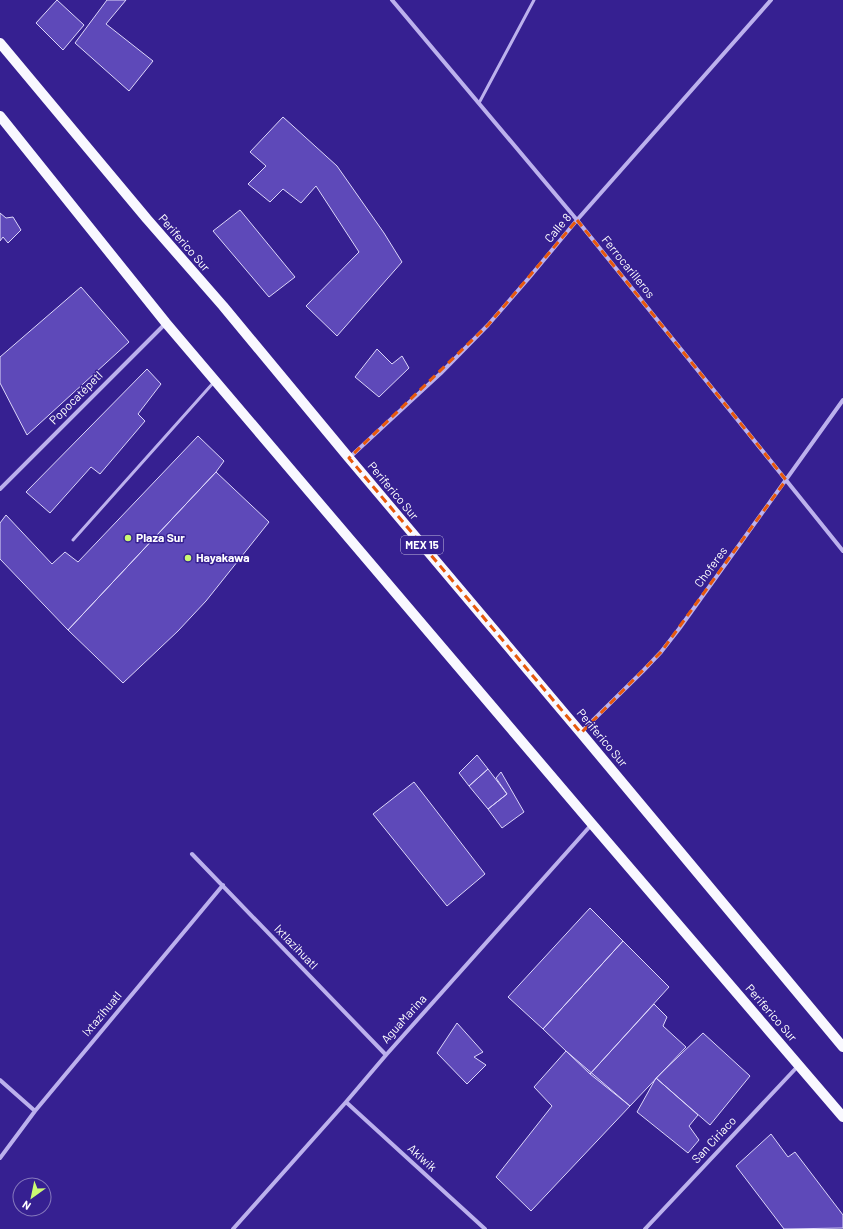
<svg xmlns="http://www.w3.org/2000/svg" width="843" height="1229" viewBox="0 0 843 1229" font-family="Barlow,sans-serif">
  <rect width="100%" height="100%" fill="#362091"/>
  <path fill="#5e49b9" stroke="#ddd7fa" d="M57,0L84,25L63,50L36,23Z
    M107,0H126L106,24L153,61L129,91L75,43Z
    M283,117L337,166L384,233L402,262L337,336L306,306L359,252L316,186L301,203L283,189L270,202L248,184L266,166L250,152Z
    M240,210L295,277L269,297L213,231Z
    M0,213L6,218L13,217L21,230L8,243L3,237L0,241Z
    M81,287L129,342L27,435L0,383V357Z
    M377,349L392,364L402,356L409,368L379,397L355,377Z
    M147,369L161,384L138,414L145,421L100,474L91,467L50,513L26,492Z
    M198,436L224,461L216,472L68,630L0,559V523L6,515L52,564L65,552L78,562Z
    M216,472L269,522L206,601L178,631L123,683L68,630Z
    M477,755L488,769L469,786L459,773Z
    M488,769L507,794L488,809L469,786Z
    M501,772L524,812L502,828L488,809L507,794L496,778Z
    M414,782L485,874L447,906L373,814Z
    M590,908L623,941L543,1029L508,997Z
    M623,941L669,987L590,1074L543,1029Z
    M654,1004L667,1017L663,1026L686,1047L630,1106L590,1074Z
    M457,1023L483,1052L474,1057L486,1065L467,1084L437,1053Z
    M703,1033L750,1076L710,1125L656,1078Z
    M566,1051L630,1106L531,1211L496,1177L552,1106L534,1087Z
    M656,1078L698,1115L689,1126L699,1140L688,1153L637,1112Z
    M771,1134L788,1157L795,1152L843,1215V1228L784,1229L736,1166Z"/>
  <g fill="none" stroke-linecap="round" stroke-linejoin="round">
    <path stroke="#bcb1ed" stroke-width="3" d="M479,103L534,0
      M73,540L214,382"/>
    <path stroke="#bcb1ed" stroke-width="4" d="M392,0L577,220L843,551
      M349,458L441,373L488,325L528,279L577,220L771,0
      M0,489L166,323
      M581,732L643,671L661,652L679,629L843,400
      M192,854L386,1055
      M0,1080L35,1111
      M346,1102L485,1229
      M0,1158L35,1111L223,885
      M233,1229L346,1102L386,1055L592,824
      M645,1229L798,1066"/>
    <path stroke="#f9f8ff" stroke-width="10" d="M0,43L147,219L223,306L349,458L581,733L843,1047
      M0,116L166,323L592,824L843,1117"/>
  </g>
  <path fill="none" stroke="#e8590c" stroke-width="3" stroke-dasharray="8 5" stroke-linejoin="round" d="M577,220L786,480L661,652L581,733L349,458L488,325Z"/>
  <g fill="#cbfa72" stroke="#362091" stroke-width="1.5">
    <circle cx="128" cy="538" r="4"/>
    <circle cx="188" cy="558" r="4"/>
  </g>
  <g text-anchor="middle" stroke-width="3" stroke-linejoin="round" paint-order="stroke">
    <rect fill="#362091" stroke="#c3bcde" stroke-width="1" x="401" y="536" width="42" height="18" rx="3"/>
    <g font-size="11" font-weight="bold" fill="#fff">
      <text x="422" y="549">MEX 15</text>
    </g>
    <g font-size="12" fill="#fff" stroke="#362091">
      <text transform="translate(558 228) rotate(-50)" y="4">Calle 8</text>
      <text transform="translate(184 243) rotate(49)" y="4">Periferico Sur</text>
      <text transform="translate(628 267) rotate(51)" y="4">Ferrocarilleros</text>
      <text transform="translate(76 398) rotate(-45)" y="4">Popocatépetl</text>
      <text transform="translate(393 491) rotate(50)" y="4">Periferico Sur</text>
      <text transform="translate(711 567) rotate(-54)" y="4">Choferes</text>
      <text transform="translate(602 738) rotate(50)" y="4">Periferico Sur</text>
      <text transform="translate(296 947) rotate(46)" y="4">Ixtlazihuatl</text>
      <text transform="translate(771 1013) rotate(49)" y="4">Periferico Sur</text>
      <text transform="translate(102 1014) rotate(-50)" y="4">Ixtazihuatl</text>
      <text transform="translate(404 1019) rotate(-48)" y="4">AguaMarina</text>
      <text transform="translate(714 1140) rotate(-47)" y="4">San Ciriaco</text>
      <text transform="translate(422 1158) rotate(42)" y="4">Akiwik</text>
    </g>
    <g font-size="12" font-weight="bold" fill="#fff" stroke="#362091" text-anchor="start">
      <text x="136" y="542">Plaza Sur</text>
      <text x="196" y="562">Hayakawa</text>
    </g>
  </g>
  <g transform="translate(32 1197) rotate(213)"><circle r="19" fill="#362091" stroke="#8679bd"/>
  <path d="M0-3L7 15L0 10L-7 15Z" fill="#cbfa72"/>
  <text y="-6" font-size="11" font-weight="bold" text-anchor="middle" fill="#ffffff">N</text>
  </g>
</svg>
